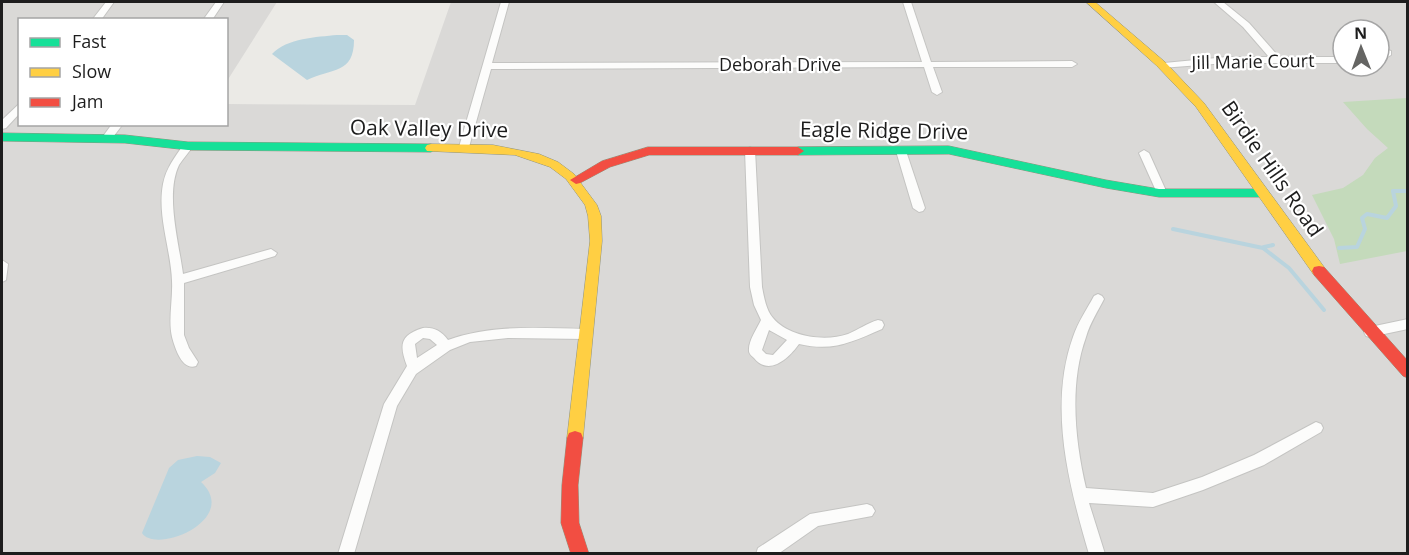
<svg xmlns="http://www.w3.org/2000/svg" width="1409" height="555" viewBox="0 0 1409 555" font-family="'Open Sans',sans-serif">
  <rect width="100%" height="100%" fill="#ebeae6"/>
  <path fill="#dad9d7" fill-rule="evenodd" d="M2,2H277L227,81L226,20H20V124H226L227,104L415,105L451,2H1407V553H2ZM1343,30H1379V66H1343Z"/>
  <path fill="#c4dabb" d="M1407,98V251L1340,264L1334,239L1312,195L1343,188L1363,175L1375,158L1388,148L1367,129L1343,102Z"/>
  <path fill="#b9d4de" d="M337,35H347L354,40C354,74 332,68 307,80L272,54C287,38 317,37 337,35Z
    M197,456L210,457L221,463L215,473L201,482C241,519 156,555 142,533L169,468L178,460Z"/>
  <g fill="none" stroke-linecap="round" stroke-linejoin="round">
    <path stroke="#b9d4de" stroke-width="4" d="M1173,229L1263,248L1289,268L1324,310
      M1264,247L1273,245
      M1339,248L1357,247L1365,229L1362,218L1367,214L1387,218L1396,206L1393,191H1408"/>
    <g stroke="#c4c4c2" stroke-width="2">
      <path id="street" d="M106,2H114L101,20H92Z
        M216,2H224L212,20H203Z
        M501,2H509L492,63L922,62L903,2H911L931,62L1072,61L1077,64L1072,67H933L942,92L937,95L932,92L924,67L491,69L469,147L464,150L459,147Z
        M1214,2H1223L1249,23L1279,57H1343V63H1227L1161,68L1159,66L1164,63L1227,57H1269L1243,27Z
        M1388,50L1391,51V55L1379,62V55Z
        M20,103V113L6,128L2,129V120Z
        M112,124H123L110,141H102L101,139Z
        M188,143L193,146C189,152 183,159 179,165C165,194 179,243 183,274L271,249L277,253L275,256L184,283V335L189,348L198,362L196,366C182,371 175,348 172,337C168,320 173,299 172,281C171,250 157,216 163,184C166,168 175,157 184,144Z
        M750,147L755,150L762,287C764,297 766,310 773,318C789,337 825,342 848,334C858,330 867,323 878,320L882,321L884,325L882,329C852,342 833,352 799,344C789,358 769,377 754,358C752,356 749,354 749,351C748,341 757,329 761,320L754,305L750,287L745,150ZM769,330L787,340L773,355L766,354L762,350Z
        M901,148L906,151L925,208L923,211L919,212L913,208L896,151Z
        M1144,150L1149,153L1167,193L1166,196H1158L1157,193L1139,153Z
        M2,260L8,264L6,280L2,282Z
        M1098,294L1102,296L1104,299C1098,311 1090,323 1086,337C1069,384 1075,441 1086,488L1153,493L1202,477L1254,455L1316,422L1321,424L1323,428L1321,432L1264,465L1203,490L1153,507L1089,503L1105,554H1089C1069,486 1048,407 1073,337C1078,322 1087,309 1094,296Z
        M1408,319V329L1370,337L1366,336L1364,332L1366,328L1370,327Z
        M423,328C434,327 441,331 448,340C492,324 539,328 586,329L591,330L592,334L591,338L586,339L508,338L470,342L450,350L416,374L397,406L354,554H338L384,404L407,366C399,345 400,335 423,328ZM423,338L430,339L437,345L417,358L415,344Z
        M867,504L872,506L875,511L872,516L818,526L778,554H756L758,548L810,514Z"/>
    </g>
    <g stroke="#91947e" stroke-width="1">
      <path id="fast" d="M2,133L125,135L188,142L431,144L437,148L431,152L188,150L125,143L2,141Z
        M949,146L1106,180L1159,189H1264L1270,193L1264,197H1159L1106,188L949,154L798,155L792,151L798,147Z"/>
    </g>
    <g stroke="#91947e" stroke-width="1">
      <path id="slow" d="M1086,2H1095L1165,62L1204,103L1324,267L1326,271L1324,275H1314L1196,107L1157,66Z
        M431,144L493,145L539,154L558,162L574,174L597,205L601,216L602,241L583,438L581,443L575,445L569,443L567,438L590,241L588,216L585,205L566,179L550,167L515,155L427,151L425,148L427,145Z"/>
    </g>
    <g stroke="#91947e" stroke-width="1">
      <path id="jam" d="M648,147H798L804,151L798,155H649L610,167L580,183L576,184L570,180L602,161Z
        M1319,266L1324,267L1408,361V378L1403,376L1314,275L1312,271L1314,267Z
        M575,431L581,433L583,438L578,485L579,523L589,554H571L561,523L562,485L567,438L569,433Z"/>
    </g>
    <use href="#street" fill="#fcfcfb" fill-rule="evenodd"/>
    <use href="#fast" fill="#16e098" fill-rule="evenodd"/>
    <use href="#slow" fill="#ffcf43" fill-rule="evenodd"/>
    <use href="#jam" fill="#f24e42" fill-rule="evenodd"/>
  </g>
  <g text-anchor="middle" stroke-width="4.5" stroke-linejoin="round" paint-order="stroke">
    <g font-size="18" fill="#1d1d1d" stroke="#fff">
      <text transform="translate(1253 62) rotate(-1)" y="6">Jill Marie Court</text>
      <text x="780" y="71">Deborah Drive</text>
    </g>
    <g font-size="21" fill="#1d1d1d" stroke="#fff">
      <text transform="translate(429 129) rotate(1)" y="7">Oak Valley Drive</text>
      <text transform="translate(884 131) rotate(1)" y="7">Eagle Ridge Drive</text>
      <text transform="translate(1272 169) rotate(55)" y="7">Birdie Hills Road</text>
    </g>
  </g>
  <rect width="1409" height="555" fill="none" stroke="#1d1d1d" stroke-width="6"/>
  <rect x="18" y="18" width="210" height="108" fill="#ffffff" stroke="#a5a5a5" stroke-width="1.5"/>
  <rect x="30" y="38" width="30" height="9" fill="#16e098" stroke="#a5a5a5" stroke-width="1.5"/>
  <text x="72" y="48" font-size="18" fill="#1d1d1d">Fast</text>
  <rect x="30" y="68" width="30" height="9" fill="#ffcf43" stroke="#a5a5a5" stroke-width="1.5"/>
  <text x="72" y="78" font-size="18" fill="#1d1d1d">Slow</text>
  <rect x="30" y="98" width="30" height="9" fill="#f24e42" stroke="#a5a5a5" stroke-width="1.5"/>
  <text x="72" y="108" font-size="18" fill="#1d1d1d">Jam</text>
  <g transform="translate(1361 48) rotate(359)"><circle r="28" fill="#ffffff" stroke="#a5a5a5" stroke-width="1.5"/>
  <path d="M0-4.5L10 22L0 15L-10 22Z" fill="#656563"/>
  <text y="-9" font-size="16" font-weight="bold" text-anchor="middle" fill="#1d1d1d">N</text>
  </g>
</svg>
